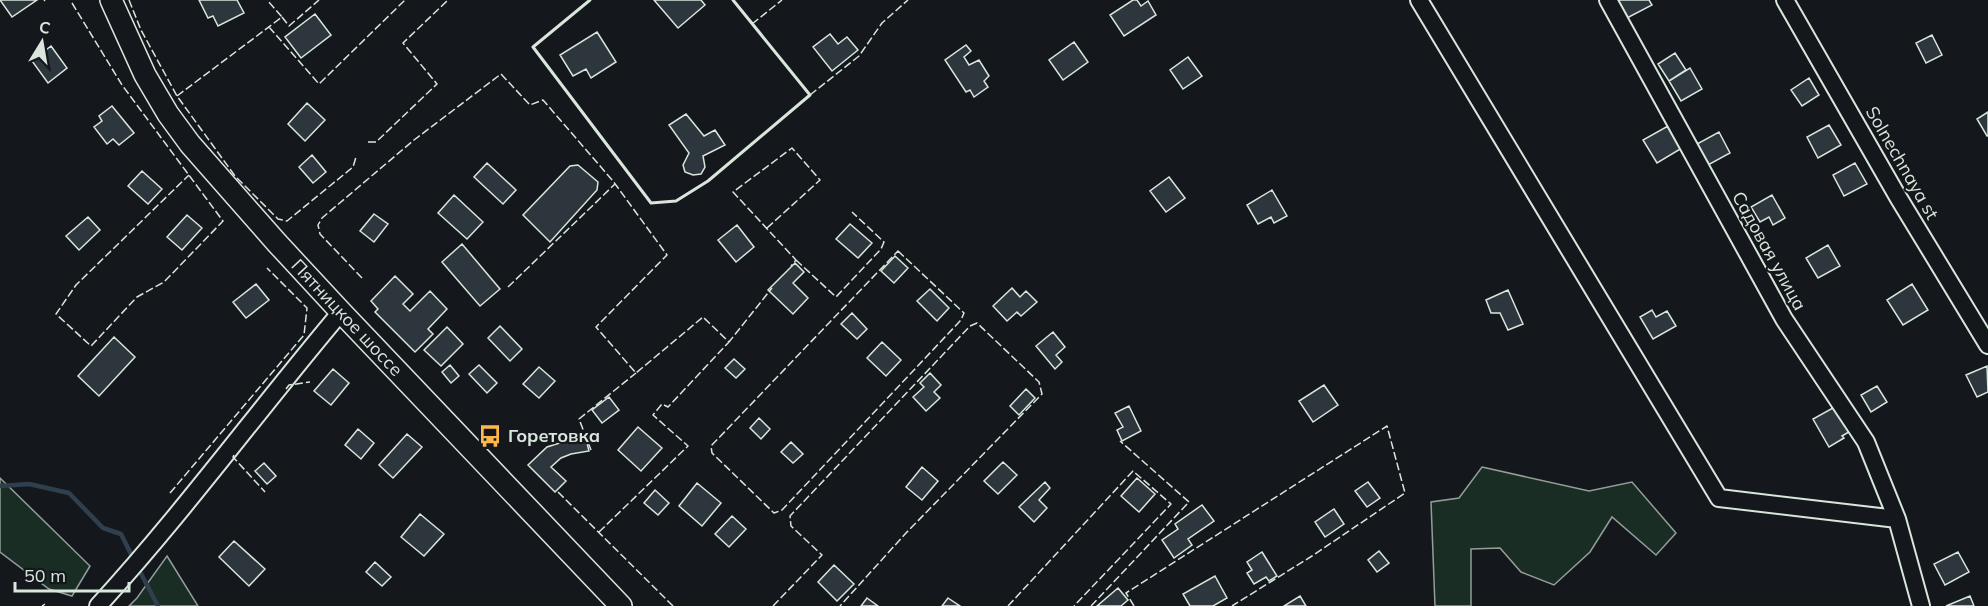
<svg xmlns="http://www.w3.org/2000/svg" width="1988" height="606" viewBox="0 0 1988 606" font-family="Mulish,sans-serif">
  <rect width="100%" height="100%" fill="#14181c"/>
  <path fill="#1a2d24" stroke="#939e99" stroke-width="1.5" d="M1482,467L1589,491L1632,482L1676,533L1656,555L1612,517L1590,552L1554,585L1521,572L1500,548L1471,549V606H1435L1431,502L1459,498Z
    M0,478L90,566L72,596L49,589L0,552Z
    M167,556L198,606H129L137,598Z"/>
  <g fill="none" stroke-linecap="round" stroke-linejoin="round">
    <path stroke="#2f3f4d" stroke-width="4.5" d="M0,486L29,484L69,493L103,528L121,534L133,558
      M137,566L158,606"/>
  </g>
  <path fill="#2c363c" stroke="#d8e6dc" stroke-width="1.5" d="M0,0H37L12,17Z
    M199,0H237L244,13L218,26L213,16L208,18Z
    M654,0H701L705,5L678,28Z
    M1133,0H1137L1141,6L1148,1L1156,15L1124,36L1110,15Z
    M1620,0H1649L1652,5L1627,18L1618,1Z
    M315,14L331,35L301,58L285,37Z
    M597,32L616,62L591,78L586,69L573,76L560,55Z
    M830,34L838,44L847,37L858,50L832,71L813,47Z
    M1932,35L1942,55L1926,63L1916,43Z
    M1074,42L1088,62L1063,80L1049,60Z
    M966,45L971,51L964,57L969,65L979,60L989,76L984,81L988,87L974,97L970,90L966,92L945,60Z
    M51,46L67,68L48,83L32,61Z
    M1675,53L1686,70L1669,81L1658,64Z
    M1188,57L1202,76L1183,89L1170,70Z
    M1690,68L1702,89L1681,101L1669,81Z
    M1809,78L1819,95L1802,106L1791,90Z
    M307,103L325,120L305,141L288,124Z
    M112,106L134,133L119,145L113,139L107,144L94,127L102,121L99,116Z
    M1988,112V136H1987L1977,119Z
    M686,114L704,136L715,130L725,145L703,156L705,167L701,174L693,175L685,172L683,165L689,153L669,125Z
    M1829,125L1841,145L1818,158L1807,137Z
    M1668,126L1682,148L1657,163L1643,140Z
    M1719,132L1730,153L1708,165L1697,144Z
    M312,155L326,172L313,183L299,167Z
    M487,163L516,190L503,204L474,177Z
    M1855,163L1867,184L1844,196L1833,175Z
    M578,165L598,182L597,190L550,242L523,215L570,166Z
    M142,171L162,189L148,204L128,186Z
    M1169,177L1185,198L1166,212L1150,191Z
    M1272,190L1287,216L1274,223L1271,217L1258,224L1247,205Z
    M454,195L483,222L467,239L438,213Z
    M1772,195L1785,218L1773,225L1769,217L1760,222L1751,207Z
    M374,214L388,224L374,242L360,231Z
    M187,215L202,228L182,250L167,237Z
    M88,217L100,230L79,250L66,236Z
    M850,224L872,243L858,258L836,239Z
    M737,225L754,247L736,262L718,240Z
    M462,244L500,289L480,306L442,262Z
    M1828,245L1840,266L1818,278L1806,258Z
    M895,256L908,268L894,283L881,271Z
    M795,263L804,272L793,283L808,298L793,314L768,290Z
    M395,276L413,294L403,304L410,311L430,291L447,309L428,329L433,334L415,352L375,312L378,309L371,301Z
    M256,284L269,300L246,318L233,302Z
    M1912,284L1928,310L1903,325L1887,300Z
    M1012,288L1020,297L1026,291L1037,302L1021,316L1017,312L1007,321L993,306Z
    M930,289L949,308L937,321L917,301Z
    M1508,290L1523,324L1508,330L1500,313H1491L1486,300Z
    M1652,310L1656,317L1667,311L1676,326L1653,339L1640,317Z
    M852,313L867,329L857,339L841,324Z
    M500,326L522,349L510,361L488,338Z
    M447,327L463,344L441,366L424,350Z
    M1053,332L1065,347L1056,355L1062,362L1055,369L1036,346Z
    M114,337L135,357L99,396L78,376Z
    M882,342L901,360L886,376L867,358Z
    M734,359L745,369L736,378L725,368Z
    M450,365L459,376L451,383L442,372Z
    M479,365L497,383L487,393L469,374Z
    M1987,366L1988,392L1977,397L1966,375Z
    M539,367L555,381L539,398L523,384Z
    M333,369L349,383L331,405L314,391Z
    M930,373L941,385L934,392L940,398L926,411L913,397L924,387L920,383Z
    M1324,385L1338,405L1313,422L1299,401Z
    M1877,386L1887,402L1871,412L1861,395Z
    M1026,389L1035,398L1019,415L1010,406Z
    M609,397L619,410L602,423L592,410Z
    M1840,404L1854,429L1842,436L1844,438L1829,447L1813,419Z
    M1129,406L1141,431L1122,441L1117,430L1123,427L1115,413Z
    M759,418L770,429L761,439L750,428Z
    M638,427L662,448L641,471L618,450Z
    M358,429L374,443L361,459L345,445Z
    M407,434L422,447L393,478L379,465Z
    M585,435L589,451L571,454L561,458L551,467L566,481L555,492L528,465L547,447Z
    M791,442L803,454L793,463L781,452Z
    M1003,462L1017,475L998,494L984,481Z
    M264,463L276,476L267,484L255,471Z
    M922,467L938,481L922,500L906,487Z
    M1137,478L1155,494L1139,512L1121,496Z
    M1045,482L1050,488L1039,500L1047,508L1034,522L1019,507Z
    M1368,482L1380,498L1367,507L1355,491Z
    M697,483L721,503L702,526L679,506Z
    M655,490L669,503L658,515L644,503Z
    M1202,505L1214,521L1188,539L1192,545L1174,558L1162,540L1178,529L1175,524Z
    M1334,509L1344,524L1325,537L1315,522Z
    M420,514L444,534L424,556L401,537Z
    M732,516L746,529L729,547L715,534Z
    M234,541L265,569L249,586L219,557Z
    M1379,551L1389,563L1377,572L1368,560Z
    M1262,552L1277,576L1269,581L1266,577L1254,584L1247,573L1252,570L1247,562Z
    M1958,552L1969,572L1945,585L1934,564Z
    M375,562L391,577L382,586L366,572Z
    M834,565L854,584L837,601L818,582Z
    M1215,576L1227,598L1213,606H1190L1183,594Z
    M1118,588L1128,600L1121,606H1097Z
    M1300,596L1306,606H1284Z
    M1970,596L1974,606H1946Z
    M867,598L878,606H861Z
    M948,598L960,606H942Z"/>
  <g fill="none" stroke-linecap="round" stroke-linejoin="round">
    <g stroke="#d8e6dc" stroke-width="20">
      <path id="minor" d="M1419,0L1719,498L1897,519L1921,606
        M1608,0L1784,319L1866,442L1897,519
        M1785,0L1898,197L1988,345
        M98,606C184,512 259,409 341,312"/>
    </g>
    <g stroke="#d8e6dc" stroke-width="24">
      <g id="major">
        <path id="s1" d="M111,0L145,75L168,114L190,144L277,243L341,312L621,606"/>
      </g>
    </g>
    <use href="#minor" stroke="#14181c" stroke-width="16"/>
    <use href="#major" stroke="#14181c" stroke-width="21"/>
    <path stroke="#d8e6dc" stroke-width="1.5" stroke-dasharray="8 3" stroke-linecap="butt" d="M129,0L141,30L177,96L235,176L278,219L287,221L353,167L356,157
      M44,1L45,0
      M72,3L122,85L223,221L164,282L137,297L91,346L56,314L76,285L189,175
      M282,17L289,26L319,0
      M752,24L782,0
      M269,27L319,84L405,0
      M810,95L859,56L882,23L908,0
      M177,96L282,17L267,0
      M368,142H376L437,84L403,43L448,0
      M767,228L820,180L792,148L733,192L796,260L791,266
      M898,251L964,313L961,320L782,510L774,513L712,453L711,446Z
      M796,260L836,297L881,249L884,242L852,212
      M362,278L320,234L318,225L322,218L414,140L501,74L530,105L543,100L613,181L667,255L596,327L636,373L703,317L729,342L772,288
      M508,287L615,184
      M286,389L289,385L310,382
      M591,450L579,419L636,373
      M234,455L233,457L265,492
      M558,492L673,606
      M170,493L304,335L307,308L267,268
      M599,532L688,446L653,415L662,404L668,407L729,342
      M42,606L45,604
      M773,606L822,555L791,526L790,516L970,326L977,323L1039,382L1042,394L906,533L840,606
      M1008,606L1133,471L1171,504L1074,606
      M1091,606L1189,502L1120,441
      M1134,606L1126,593L1387,426L1405,493L1312,556L1232,606"/>
    <path stroke="#d8e6dc" stroke-width="3" d="M590,0L533,47L651,203L676,201L708,181L810,95L733,0"/>
  </g>
  <defs>
    <g id="bus-bare" transform="scale(1.8)"><path d="M-5-6H5V4H4V6H2V4H-2V6H-4V4H-5ZM-3.5-4V0h7V-4ZM-3.5 1.2v1.5H-2V1.2ZM2 1.2v1.5H3.5V1.2Z" fill="#ffb74d" stroke="#14181c" stroke-width="2.5" paint-order="stroke"/></g>
  </defs>
  <g fill-rule="evenodd">
    <use href="#bus-bare" x="490" y="436"/>
  </g>
  <g text-anchor="middle" stroke-width="4.5" stroke-linejoin="round" paint-order="stroke">
    <g font-size="18" fill="#d8e6dc" stroke="#14181c">
      <text transform="translate(1902 163) rotate(60)" y="6">Solnechnaya st</text>
      <text transform="translate(1769 251) rotate(61)" y="6">Садовая улица</text>
      <text dy="6" stroke="none"><textPath href="#s1" startOffset="399">Пятницкое шоссе</textPath></text>
    </g>
    <g font-size="18" font-weight="bold" fill="#d8e6dc" stroke="#14181c" text-anchor="start">
      <text x="508" y="442">Горетовка</text>
    </g>
  </g>
  <g transform="translate(42 42) rotate(11)" stroke="#14181c" stroke-width="4.5" paint-order="stroke">
  <path d="M0-4.5L10 22L0 15L-10 22Z" fill="#d8e6dc"/>
  <text y="-9" font-size="16" font-weight="bold" text-anchor="middle" fill="#d8e6dc">С</text>
  </g>
  <path d="M15 582v9h114v-9" fill="none" stroke="#d8e6dc" stroke-width="3"/>
  <text x="24" y="582" font-size="18" fill="#d8e6dc" stroke="#14181c" stroke-width="4.5" paint-order="stroke">50 m</text>
</svg>
